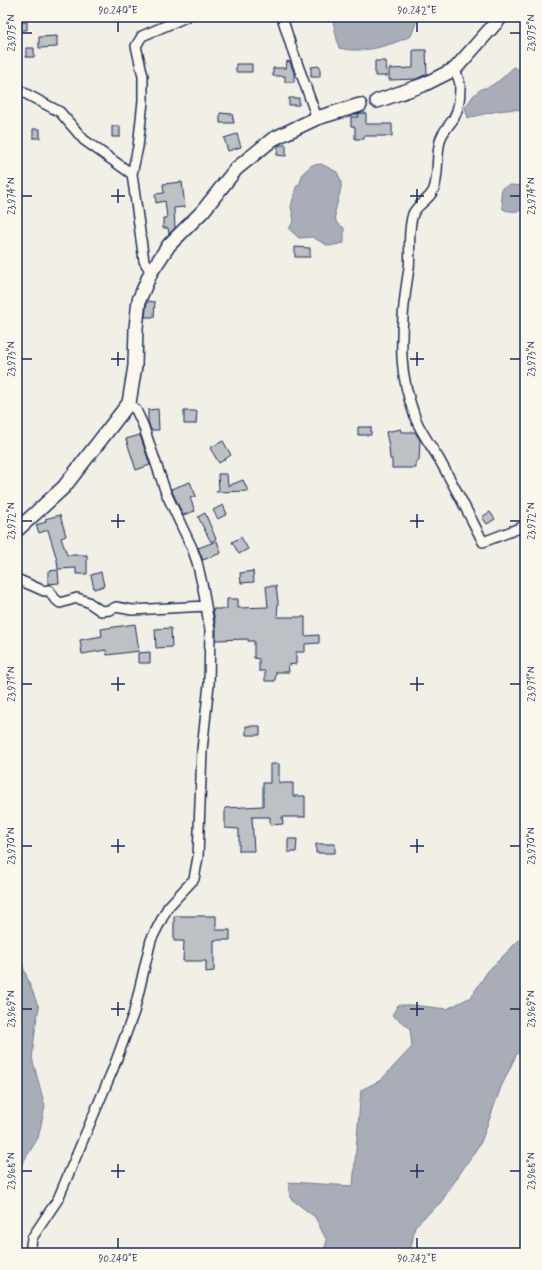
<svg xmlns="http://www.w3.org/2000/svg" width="542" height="1270" viewBox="0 0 542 1270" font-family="Mynerve,sans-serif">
  <rect width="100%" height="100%" fill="#f2efe6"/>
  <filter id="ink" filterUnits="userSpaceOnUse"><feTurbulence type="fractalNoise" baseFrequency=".025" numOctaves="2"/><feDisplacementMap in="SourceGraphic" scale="8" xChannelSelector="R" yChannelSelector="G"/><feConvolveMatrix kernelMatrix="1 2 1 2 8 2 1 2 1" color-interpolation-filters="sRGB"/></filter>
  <g filter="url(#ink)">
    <path fill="#a9adb7" stroke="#707b93" d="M332,17H415L416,23L411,36C388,46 364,54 339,48Z
      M514,67C529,73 525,97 525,110C503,108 489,113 468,118L465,108L473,96L481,89L489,87L500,80Z
      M321,164L337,172L341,181V188L335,212L336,222L344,228V243L329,246L312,237L299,238L289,229L294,220L291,207L296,187L300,183L303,173L312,165Z
      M510,185L525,186V209C520,212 508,212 503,209L501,194L502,188Z
      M525,922V1047L516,1055L501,1087L481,1142L441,1202L415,1226L410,1253H323L327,1241L315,1217L290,1198L288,1182L353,1186L361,1090L381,1080L412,1047L410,1028L392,1015L398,1005H411L447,1009L471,997L488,971L520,939Z
      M17,960L21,962L39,1008L36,1023L32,1058L45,1106L38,1138L17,1172Z"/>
    <path fill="#bdc0c4" stroke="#1b2f5e" d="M27,22V30H17V23Z
      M57,36V47L39,48V37Z
      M26,48H34V57H26Z
      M413,50H426L427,74L416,79L389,80V69L413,68Z
      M287,61L290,62L294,73V82H285V76H273V68H286Z
      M375,61H386L387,76H375Z
      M236,64H252V72H236Z
      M320,66V77H311V67Z
      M289,98H299V105H289Z
      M220,113L232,114L234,123H220Z
      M362,113H366V124H392V136H364V139H355V127L351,126V117H358V114Z
      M112,126H120V137H112Z
      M33,129H40V138H33Z
      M237,134L241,147L228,151L224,138Z
      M280,145H286V156L277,155L278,146Z
      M182,182L185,207L174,208L175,228L169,234L168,228H163V218H167L165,201L156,203L155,194L164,193L163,184Z
      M295,247L310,248V257H295Z
      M147,301L155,302L154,317H145Z
      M158,409L159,430H151L148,421V410Z
      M184,411H197L196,424H184Z
      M358,427H371V435H358Z
      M401,429V432H415L420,440L419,461H416V468H392V459H390L389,447L386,432Z
      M140,435L150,465L136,470L126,439Z
      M223,441L231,455L219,463L210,448Z
      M218,474H227L228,486L243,480L248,491L216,492L219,490Z
      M190,482L196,496L190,498L195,511L183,515L171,489Z
      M223,505L227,514L218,519L213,510Z
      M490,512L495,519L487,524L482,517Z
      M205,513L216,539L211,542L198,517Z
      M60,515L66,536L61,538L67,555H87V574H76V568L58,569L57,560L48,530L39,533L36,525L46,522L45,519Z
      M241,537L248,549L239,554L232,542Z
      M217,541L221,553L203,560L198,548Z
      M58,570L59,583L48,584V571Z
      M253,571L254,582L241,583L240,573Z
      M101,572L104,586L94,589L91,575Z
      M266,586H276L278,602L277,617H305V636L319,635V643L305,644V652H296V664L288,665L289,672H276L275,681H265V671H259V659L254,658V641H248V639L216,640V629L213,609H227V599H238V608L268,607Z
      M135,624L139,651L107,655L106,650L82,654L80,640L102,636L101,629Z
      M171,628L172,647L156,648L155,629Z
      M150,652V663H138V653Z
      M246,726H260V735H246Z
      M270,764H279V783H293V796H305V817H282L283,824L270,825V817H252L254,851H239V829L225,828V808L263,806V783H270Z
      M288,839H297L296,852H288Z
      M316,844H335V853H316Z
      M174,916H216V930H230V940H214V971L206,972V961H183L184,941H174Z"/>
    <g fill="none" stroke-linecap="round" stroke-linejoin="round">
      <g stroke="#1b2f5e" stroke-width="12">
        <path id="street" d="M282,17L291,46L317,118
          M455,69C456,74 460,80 460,86C460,96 459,109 454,118C449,126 442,132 440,141C436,157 439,174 434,189C430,200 417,204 413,214C407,231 411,251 409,268C404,298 401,329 402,358C403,377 408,397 414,414C417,427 432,447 439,459C454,486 469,514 483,542L525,526
          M17,89L60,112L84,140L132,174
          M151,272L144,261L132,174L138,147L143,101V76L136,46L142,36L186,17
          M17,579L44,591L49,590L54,598L60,603L77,598L88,602L101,611L110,610L116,607L132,610L206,606
          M30,1253L32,1238L58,1199L113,1069L134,1012L151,940L168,907L194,879L198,857L202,750L209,684L210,630L203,588L197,562L192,548L166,493L143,425L136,410L129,403"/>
      </g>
      <g stroke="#1b2f5e" stroke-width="16">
        <path id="secondary" d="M377,101L423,85L455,69L501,17
          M17,530L64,487L129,403L135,366L136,328L139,300L151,272L169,245L203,211L236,169L273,139L317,118L360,105"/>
      </g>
      <use href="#street" stroke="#fbf7ec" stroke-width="9"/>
      <use href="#secondary" stroke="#fbf7ec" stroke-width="13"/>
    </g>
  </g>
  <path fill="none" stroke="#1b2f5e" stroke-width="1.5" d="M118,22V32M417,22V32M22,33H32M510,33H520M118,189V203M417,189V203M22,196H32M111,196H125M410,196H424M510,196H520M118,352V366M417,352V366M22,359H32M111,359H125M410,359H424M510,359H520M118,514V528M417,514V528M22,521H32M111,521H125M410,521H424M510,521H520M118,677V691M417,677V691M22,684H32M111,684H125M410,684H424M510,684H520M118,839V853M417,839V853M22,846H32M111,846H125M410,846H424M510,846H520M118,1002V1016M417,1002V1016M22,1009H32M111,1009H125M410,1009H424M510,1009H520M118,1164V1178M417,1164V1178M22,1171H32M111,1171H125M410,1171H424M510,1171H520M118,1238V1248M417,1238V1248"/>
  <rect width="542" height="1270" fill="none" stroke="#fbf7ec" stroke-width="44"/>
  <rect x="22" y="22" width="498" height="1226" fill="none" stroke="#1b2f5e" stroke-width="1.5"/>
  <g font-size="10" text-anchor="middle" fill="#1b2f5e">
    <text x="118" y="14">90.240°E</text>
    <text x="417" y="14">90.242°E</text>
    <text transform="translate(11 33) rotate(-90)" y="4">23.975°N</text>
    <text transform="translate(531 33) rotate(-90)" y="4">23.975°N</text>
    <text transform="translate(11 196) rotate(-90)" y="4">23.974°N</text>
    <text transform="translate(531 196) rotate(-90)" y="4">23.974°N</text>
    <text transform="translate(11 359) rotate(-90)" y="4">23.973°N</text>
    <text transform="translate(531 359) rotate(-90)" y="4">23.973°N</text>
    <text transform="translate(11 521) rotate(-90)" y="4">23.972°N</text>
    <text transform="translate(531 521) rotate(-90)" y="4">23.972°N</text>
    <text transform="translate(11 684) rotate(-90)" y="4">23.971°N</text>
    <text transform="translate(531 684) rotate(-90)" y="4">23.971°N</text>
    <text transform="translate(11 846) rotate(-90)" y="4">23.970°N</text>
    <text transform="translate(531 846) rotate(-90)" y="4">23.970°N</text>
    <text transform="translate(11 1009) rotate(-90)" y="4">23.969°N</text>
    <text transform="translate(531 1009) rotate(-90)" y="4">23.969°N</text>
    <text transform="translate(11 1171) rotate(-90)" y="4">23.968°N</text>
    <text transform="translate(531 1171) rotate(-90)" y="4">23.968°N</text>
    <text x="118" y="1262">90.240°E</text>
    <text x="417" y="1262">90.242°E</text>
  </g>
</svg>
